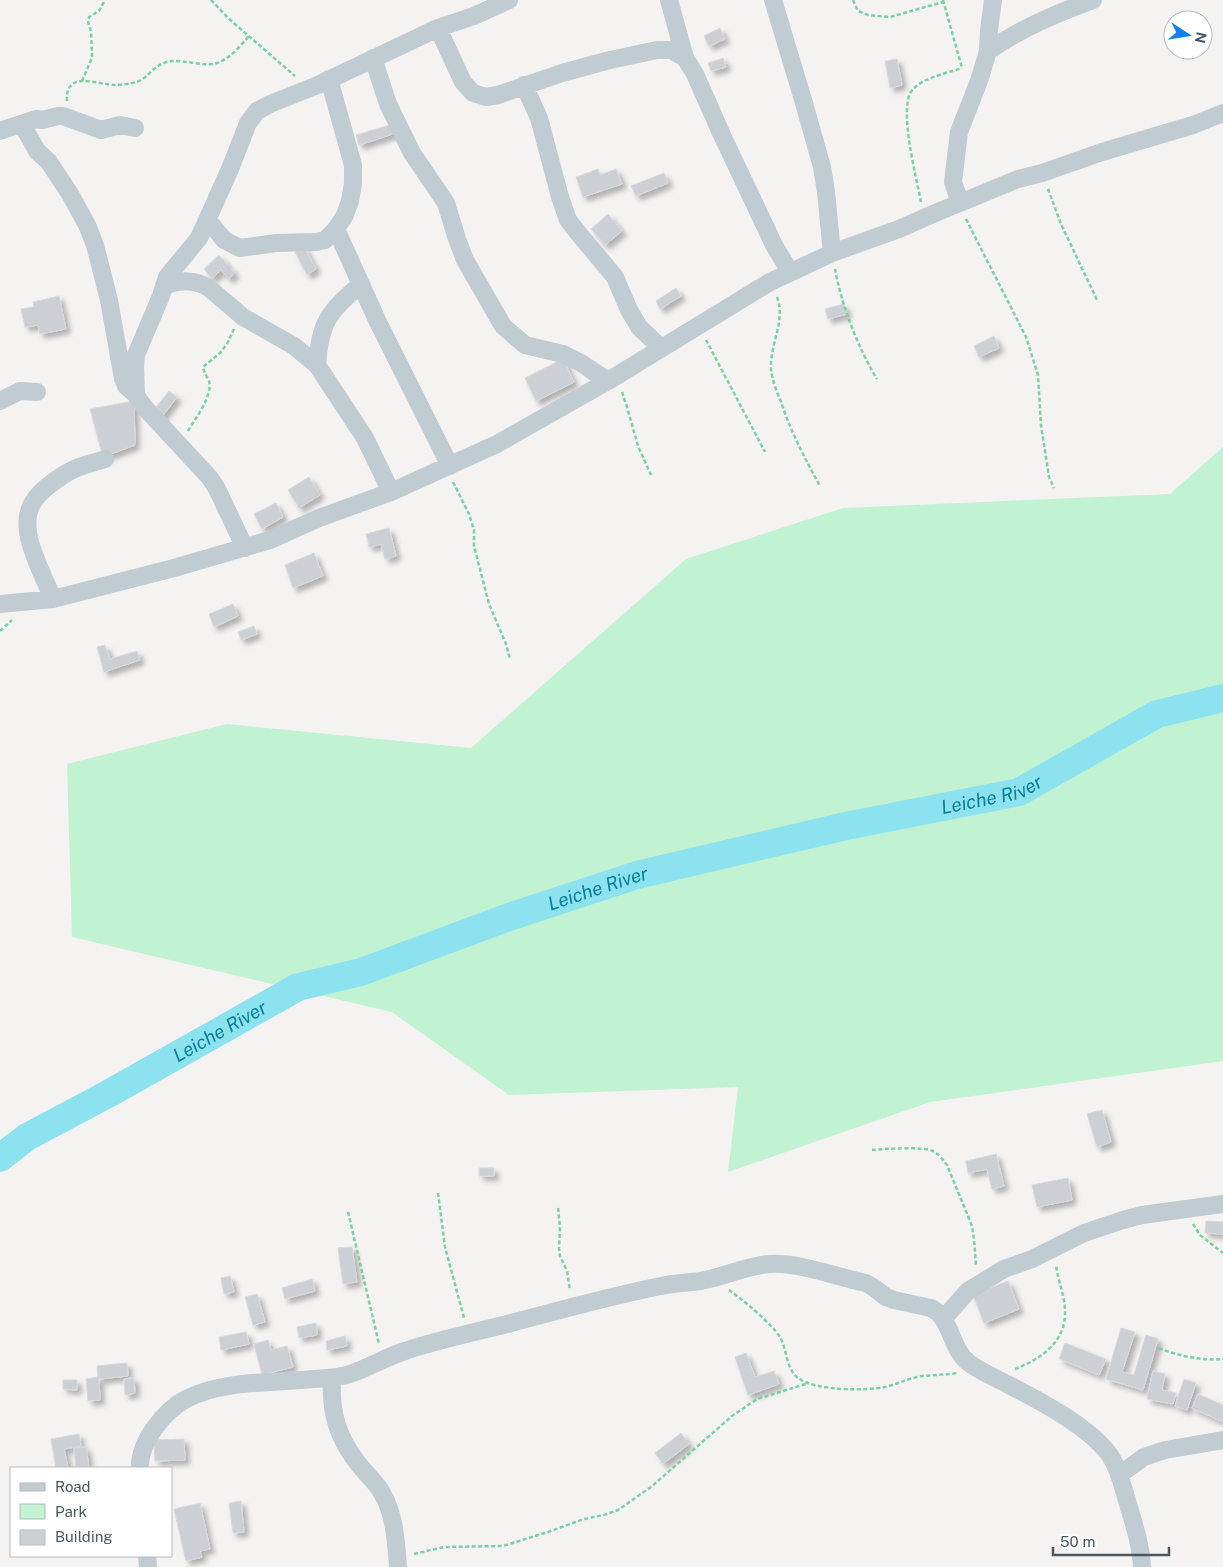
<svg xmlns="http://www.w3.org/2000/svg" width="1223" height="1567" viewBox="0 0 1223 1567" font-family="'Public Sans',sans-serif">
  <defs>
    <filter id="shadow"><feDropShadow dx="4.5" dy="4.5" stdDeviation="2.5" flood-color="#0004"/></filter>
  </defs>
  <rect width="100%" height="100%" fill="#f5f2f2"/>
  <path fill="#c1f2d1" d="M1223,447V1061L930,1102L728,1172L738,1087L509,1095L392,1012L72,937L67,764L227,724L471,748L686,559L843,508L1170,494Z"/>
  <g fill="none" stroke-linecap="round" stroke-linejoin="round">
    <path stroke="#8de2f0" stroke-width="28" id="s1" d="M0,1158L27,1137L108,1094L298,987L361,972L506,918L637,875L846,826L1019,792L1157,714L1223,698"/>
  </g>
  <path fill="#ccd0d5" stroke="#d6d9de" filter="url(#shadow)" d="M720,28L725,39L709,46L704,36Z
    M723,58L726,67L711,71L708,63Z
    M897,59L902,85L890,88L885,61Z
    M393,124L396,133L359,145L356,135Z
    M598,169L600,175L616,169L622,184L583,197L576,177Z
    M664,173L668,183L636,196L631,186Z
    M608,214L622,231L605,245L591,229Z
    M304,247L316,269L307,275L295,252Z
    M219,255L235,273L229,279L221,270L212,279L204,269Z
    M676,288L681,296L660,309L656,301Z
    M59,296L66,329L40,334L38,325L25,327L21,309L34,307L33,302Z
    M844,304L847,314L828,319L825,309Z
    M994,336L999,348L979,357L974,346Z
    M563,359L574,382L536,401L525,378Z
    M169,391L177,397L161,418L153,411Z
    M134,401L135,445L103,457L90,409Z
    M309,477L320,495L299,508L288,490Z
    M276,503L283,517L262,529L254,514Z
    M389,528L396,556L385,559L381,544L369,547L366,534Z
    M314,553L323,576L293,588L285,565Z
    M233,604L238,616L214,627L209,614Z
    M254,626L257,634L241,640L238,632Z
    M105,645L110,659L137,651L140,660L104,672L97,647Z
    M1102,1110L1111,1142L1097,1147L1087,1114Z
    M996,1154L1004,1186L992,1189L987,1169L968,1173L966,1161Z
    M479,1168H494V1176H479Z
    M1068,1178L1072,1200L1037,1207L1032,1185Z
    M1206,1221L1223,1222V1234L1205,1233Z
    M352,1247L357,1282L343,1284L338,1248Z
    M230,1276L234,1292L224,1294L221,1278Z
    M312,1279L315,1291L285,1299L282,1288Z
    M1008,1281L1019,1309L984,1323L973,1295Z
    M257,1294L265,1322L253,1325L245,1297Z
    M316,1323L317,1335L299,1338L297,1327Z
    M1121,1328L1135,1332L1122,1372L1134,1375L1146,1335L1158,1339L1143,1390L1106,1379Z
    M246,1332L249,1344L221,1350L219,1337Z
    M345,1336L347,1346L327,1350L326,1341Z
    M268,1340L271,1350L287,1346L293,1367L262,1375L254,1344Z
    M1065,1343L1106,1359L1099,1375L1059,1359Z
    M746,1353L755,1377L774,1371L779,1384L748,1395L735,1357Z
    M127,1363L128,1376L99,1379L100,1400L88,1401L86,1379L98,1377L97,1366Z
    M1153,1371L1165,1374L1162,1390L1176,1393L1173,1404L1147,1399Z
    M134,1378L135,1393L125,1395L124,1379Z
    M1184,1379L1196,1383L1187,1410L1175,1406Z
    M63,1380H77V1390L63,1389Z
    M1198,1394L1223,1405V1422L1192,1408Z
    M681,1433L689,1444L663,1464L655,1453Z
    M79,1434L81,1446L64,1449L68,1468H56L51,1439Z
    M184,1439L185,1460L155,1461L154,1440Z
    M86,1447L89,1468H76L74,1448Z
    M241,1501L244,1532L233,1533L229,1503Z
    M200,1503L210,1549L200,1551L202,1557L186,1561L174,1509Z"/>
  <g fill="none" stroke-linecap="round" stroke-linejoin="round">
    <path stroke="#77d2a0" stroke-width="2.5" stroke-dasharray="4 2.5" stroke-linecap="butt" d="M211,0L228,18L295,76
      M853,0L858,11L868,15L890,17L943,2
      M943,0L962,68
      M82,81L92,58V52L91,32L88,21L89,17L99,11L105,0
      M67,101C65,70 96,84 114,85C120,85 130,84 136,82C150,78 153,63 172,61C185,60 205,67 217,63C230,59 240,46 249,36
      M1048,189L1061,224L1098,302
      M921,202C917,180 897,105 913,89C925,77 947,73 962,68
      M966,219L1026,337L1038,375L1041,425L1049,477L1054,488
      M835,269C841,304 859,350 877,379
      M777,297C786,321 770,343 771,369C772,380 777,392 781,402C791,432 805,459 820,486
      M706,340L765,452
      M622,392L627,407L638,446L651,475
      M188,431C195,419 213,396 209,381C207,376 204,373 203,367L220,353L227,344L234,329
      M453,482L469,514L474,530V546L489,604L506,644L510,659
      M0,631L12,620
      M872,1150C886,1149 921,1146 933,1151C939,1154 943,1160 947,1165L972,1226L974,1239L976,1266
      M438,1193L445,1247L464,1318
      M558,1208L560,1227L559,1249L560,1256L567,1271L570,1290
      M348,1212L379,1344
      M1193,1224L1200,1235L1223,1253
      M729,1290C742,1299 772,1324 780,1337C787,1349 786,1369 798,1378C816,1391 865,1391 885,1387C898,1384 909,1378 922,1376C933,1375 945,1375 957,1373
      M1159,1348C1178,1356 1203,1361 1223,1359
      M1015,1369C1041,1359 1066,1342 1065,1311C1065,1296 1058,1281 1056,1265
      M414,1554L444,1547L503,1546L548,1532L584,1519L604,1515L618,1510L651,1487L732,1416L757,1399L809,1383"/>
    <path stroke="#c0cbd2" stroke-width="18" d="M669,0L685,58
      M773,0L804,103L822,167L826,192L832,253
      M438,28L463,82L473,93L486,97L498,95L562,73L610,60L657,50H671L685,58L695,74L721,133L774,245L790,272
      M988,51C1022,28 1055,14 1093,0
      M373,58L388,104L412,153L446,203L457,239L465,260L503,326L525,345L563,354L581,363L608,381
      M524,85L539,118L560,197L568,220L579,234L615,277L629,310L639,327L661,348
      M22,124L37,151L49,162L70,194L87,225L95,245L109,300L123,379L126,386L135,394
      M0,131L36,119L42,120L58,116H63L101,130L120,125L135,128
      M960,203L953,182L959,132L979,81L988,51L989,30L993,0
      M208,220L224,240L240,248L276,243L316,242L325,240L336,229L345,215L350,201L353,183V165L329,79
      M336,229L377,320L450,466
      M164,286C180,280 194,279 209,288L243,317L294,346L317,365L365,438L391,492
      M317,365C320,321 329,312 361,284
      M0,401L20,391L37,392
      M245,548L217,489L210,478L147,410L139,400L136,395L135,366L136,355L161,296L167,277L199,238L230,169L248,123L257,111L270,104L318,85L438,28L474,16L509,0
      M53,599C45,580 34,559 29,538C23,510 33,496 56,480C63,475 71,470 79,467C87,464 96,462 105,459
      M0,604L53,599L174,568L270,540L319,518L391,492L497,444L608,381L770,282L832,253L899,229L940,211L1018,179L1042,173L1102,152L1193,125L1223,113
      M943,1319L968,1291L1004,1269L1032,1259L1084,1233L1123,1220L1142,1215L1223,1204
      M332,1378C330,1413 338,1439 360,1466C367,1475 377,1483 382,1493C395,1515 396,1542 398,1567
      M140,1468C139,1442 164,1411 186,1399C223,1380 274,1383 314,1379C326,1378 338,1378 350,1374C369,1368 387,1356 408,1350C442,1339 477,1332 511,1323C561,1310 610,1296 661,1286C674,1283 687,1283 700,1281C723,1277 746,1266 769,1264C798,1262 837,1277 866,1283L873,1287L886,1297L894,1300L931,1308C952,1318 950,1349 969,1363C981,1372 996,1378 1009,1385C1040,1401 1092,1428 1111,1457C1120,1471 1123,1488 1128,1504C1134,1524 1141,1546 1142,1567
      M1119,1475L1144,1457L1165,1450L1223,1440
      M147,1556L148,1567"/>
  </g>
  <g text-anchor="middle" stroke-width="4" stroke-linejoin="round" paint-order="stroke">
    <g font-size="19" font-style="italic" fill="#098095" stroke="#fff">
      <text dy="7" stroke="none"><textPath href="#s1" startOffset="1065">Leiche River</textPath></text>
      <text dy="7" stroke="none"><textPath href="#s1" startOffset="660">Leiche River</textPath></text>
      <text dy="7" stroke="none"><textPath href="#s1" startOffset="254">Leiche River</textPath></text>
    </g>
  </g>
  <rect x="10" y="1467" width="162" height="90" fill="#ffffff" stroke="#b6bcc0"/>
  <rect x="20" y="1483" width="25" height="8" fill="#c0cbd2" stroke="#b6bcc0"/>
  <text x="55" y="1492" font-size="15" fill="#495761">Road</text>
  <rect x="20" y="1504" width="25" height="15" fill="#c1f2d1" stroke="#b6bcc0"/>
  <text x="55" y="1517" font-size="15" fill="#495761">Park</text>
  <rect x="20" y="1530" width="25" height="15" fill="#ccd0d5" stroke="#b6bcc0"/>
  <text x="55" y="1542" font-size="15" fill="#495761">Building</text>
  <g transform="translate(1188 35) rotate(102)"><circle r="24" fill="#ffffff" stroke="#b6bcc0"/>
  <path d="M0-4L9 19L0 12L-9 19Z" fill="#1480ed"/>
  <text y="-8" font-size="14" font-weight="bold" text-anchor="middle" fill="#495761">N</text>
  </g>
  <path d="M1053 1547v8h116v-8" fill="none" stroke="#495761" stroke-width="2.5"/>
  <text x="1060" y="1547" font-size="15" fill="#495761" stroke="#ffffff" stroke-width="4" paint-order="stroke">50 m</text>
</svg>
